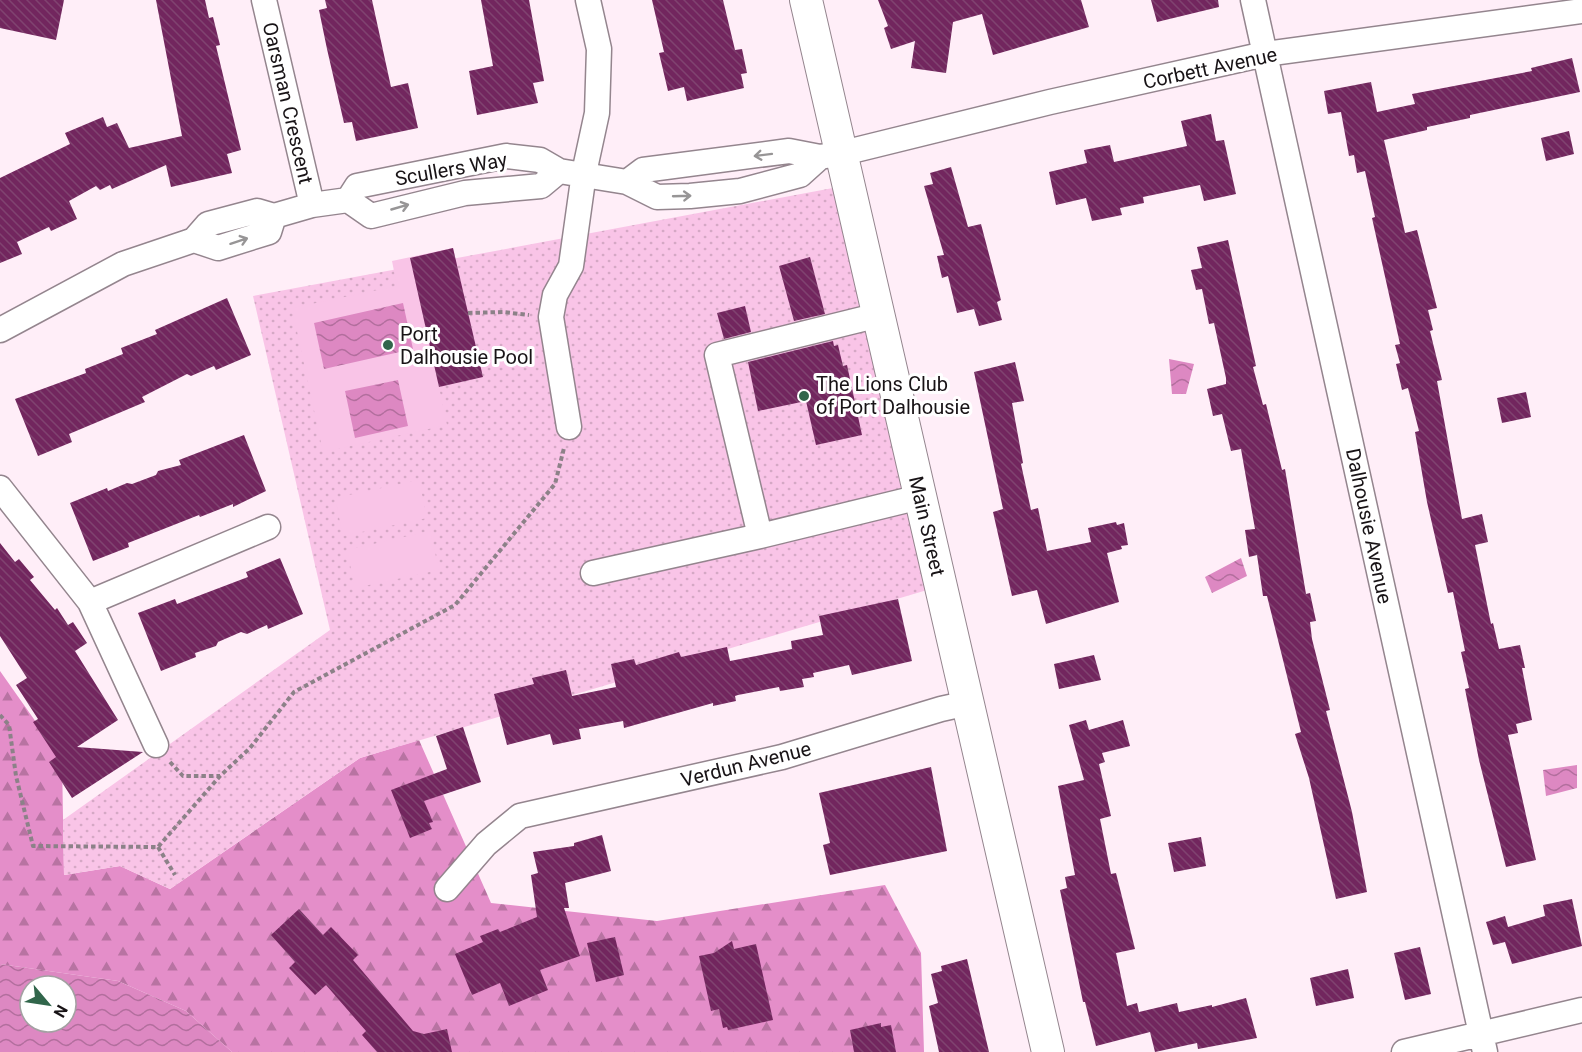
<svg xmlns="http://www.w3.org/2000/svg" width="1582" height="1052" viewBox="0 0 1582 1052" font-family="Roboto,sans-serif">
  <defs>
    <pattern id="forest-firs" width="22" height="20" patternUnits="userSpaceOnUse" patternTransform="scale(1.5)"><rect width="22" height="20" fill="#e48ec9"/><path d="M5 1l3.5 6h-7zM16 11l3.5 6h-7z" fill="#b873a2"/></pattern>
    <pattern id="park-dots" width="8" height="8" patternUnits="userSpaceOnUse" patternTransform="scale(1.5)"><rect width="8" height="8" fill="#f9c4e7"/><path d="M2 2h.1M6 6h.1" fill="none" stroke="#d5a8c5" stroke-width="1.8" stroke-linecap="round"/></pattern>
    <pattern id="water-waves" width="16" height="10" patternUnits="userSpaceOnUse" patternTransform="scale(1.5)"><rect width="16" height="10" fill="#dd88c2"/><path d="M0 5q4-4 8 0t8 0" fill="none" stroke="#b26e9d"/></pattern>
    <pattern id="building-back-hatch" width="6" height="6" patternUnits="userSpaceOnUse" patternTransform="scale(1.5)"><rect width="6" height="6" fill="#72265e"/><path d="M-1 5l2 2M0 0l6 6M5-1l2 2" fill="none" stroke="#804370"/></pattern>
  </defs>
  <rect width="100%" height="100%" fill="#ffeef8"/>
  <path fill="url(#forest-firs)" d="M0,671L62,759L64,875L120,866L170,889L360,758L419,740L491,903L657,921L885,885L921,953L924,1052H232L186,1011L118,981L0,964Z"/>
  <path fill="url(#park-dots)" d="M849,185L944,585L360,758L170,889L120,866L64,875L63,820L330,630L253,296Z"/>
  <path fill="#f9c4e7" d="M453,248L483,377L439,387L447,425L323,452L292,308L397,286L392,261Z
    M419,480L427,518L343,536L335,498Z
    M430,531L439,570L355,588L347,550Z"/>
  <path fill="url(#water-waves)" fill-rule="evenodd" d="M403,303L413,349L324,369L314,323Z
    M1169,359L1194,364L1186,394H1172Z
    M398,380L408,426L355,438L345,391Z
    M1241,558L1247,576L1212,593L1205,577Z
    M1577,765V788L1546,796L1543,770Z
    M0,964L118,981L186,1011L232,1052H0ZM30,986H66V1022H30Z"/>
  <path fill="url(#building-back-hatch)" d="M0,0H64L56,40L0,28Z
    M156,0H205L209,18L213,17L220,45L216,46L241,150L227,154L232,173L171,187L166,165L112,189L110,185L100,190L96,186L69,201L77,219L51,231L49,227L17,242L22,254L0,263V178L70,144L65,133L103,117L107,127L117,123L129,148L182,136Z
    M325,0H372L391,87L408,83L418,128L356,141L352,122L344,123L327,49L319,10L327,8Z
    M481,0H529L544,81L533,83L538,103L477,115L469,71L493,66Z
    M652,0H723L735,50L742,49L747,73L741,74L744,88L687,101L684,87L668,91L659,53L664,52Z
    M878,0H1081L1089,27L993,55L982,14L953,22L946,73L911,68L915,41L891,49L884,28L888,26Z
    M1151,0H1218L1219,7L1157,22Z
    M1572,58L1580,92L1470,115V118L1427,127V130L1384,140L1405,233L1417,230L1437,308L1428,310L1433,330L1430,331L1442,380L1437,381L1462,519L1482,514L1488,542L1475,545L1491,624L1493,623L1499,649L1520,645L1525,668H1522L1532,720L1516,724L1518,733L1508,735L1536,860L1506,867L1479,760L1465,689L1469,688L1461,652L1465,651L1453,592L1448,593L1427,502L1415,432L1419,431L1408,388L1402,390L1396,364L1400,363L1395,345L1400,344L1372,218L1375,217L1365,171L1357,173L1354,155L1349,156L1341,112L1328,114L1324,91L1371,82L1377,112L1415,104L1412,94L1532,71L1531,68Z
    M1211,114L1216,141L1224,140L1236,194L1204,201L1200,185L1143,197L1144,203L1120,208L1122,215L1092,221L1086,198L1056,205L1049,172L1087,163L1084,150L1110,145L1114,162L1187,146L1181,121Z
    M1569,131L1574,154L1546,161L1541,138Z
    M951,167L968,227L981,224L1001,300L997,302L1002,320L979,326L974,309L957,313L948,276L942,278L937,256L944,255L924,186L933,184L930,173Z
    M1228,240L1256,366L1253,367L1263,405L1266,404L1282,470L1285,469L1306,594L1310,593L1316,621L1310,622L1312,639L1330,710L1326,711L1352,812L1367,892L1336,899L1309,778L1295,734L1301,732L1267,596H1263L1257,555L1249,557L1245,530L1255,529L1241,449L1231,451L1222,414L1213,416L1207,389L1226,384V378L1214,323L1209,324L1202,289L1196,290L1191,270L1202,268L1197,247Z
    M453,248L483,377L439,387L410,258Z
    M810,257L825,314L794,321L779,266Z
    M227,298L251,355L216,370L214,366L191,376L187,374L142,397L145,402L69,434L72,442L38,456L15,399L86,373L85,369L123,354L121,348L157,334L155,330Z
    M745,306L751,332L724,339L717,313Z
    M833,341L834,346L838,345L843,366L847,365L862,435L816,445L806,401L758,411L748,362Z
    M1015,362L1024,401L1012,403L1023,463L1021,464L1031,510L1038,508L1047,551L1091,542L1088,528L1116,522L1117,525L1124,523L1128,545L1121,546L1122,549L1107,553L1119,602L1046,624L1037,590L1012,596L993,512L1003,509L974,372Z
    M1526,392L1531,417L1502,423L1497,398Z
    M244,435L266,491L233,507V504L200,517L199,515L128,543L129,547L93,561L70,503L107,488L108,491L127,483L132,484L156,475L158,471L181,465L179,460Z
    M0,543L15,562L19,559L34,577L30,580L55,610L57,608L68,625L73,622L87,643L75,651L118,720L77,747L143,752L72,798L49,762L56,757L33,722L38,719L16,685L27,678L0,636Z
    M280,558L303,614L268,629L267,625L247,634L241,632L218,642L216,646L195,653L196,657L161,671L138,613L175,599L177,604L248,577L246,572Z
    M898,599L912,661L852,675L849,665L813,673L814,677L802,679L804,687L780,691L779,687L738,695L735,696L736,701L713,706V703L624,728L623,721L579,729L581,739L553,745L550,734L507,745L494,694L534,684L532,678L566,670L572,696L616,687L611,664L634,659L636,665L679,652L681,657L727,647L730,661L792,649L791,641L823,635L819,616Z
    M1094,655L1101,680L1059,689L1054,664Z
    M1086,720L1089,730L1123,720L1130,746L1102,753L1105,762L1099,764L1111,816L1100,819L1111,874L1116,873L1135,949L1116,953L1127,1006L1137,1003L1139,1012L1177,1003L1179,1012L1212,1005V1007L1246,998L1257,1038L1198,1049L1197,1043L1155,1052L1150,1032L1096,1046L1085,1002H1083L1060,890L1067,888L1065,877L1075,875L1058,786L1084,780L1069,725Z
    M463,727L481,782L424,801L433,822L429,823L432,829L410,838L391,790L447,769L436,736Z
    M931,767L947,851L830,875L823,845L830,843L819,793Z
    M602,835L611,871L565,883L569,908H564L580,956L540,970L548,990L509,1006L500,983L472,995L455,954L483,942L480,936L498,929L500,932L537,917L531,875L538,873L533,852L574,846V843Z
    M1201,837L1206,866L1174,872L1168,843Z
    M1572,899L1582,946L1512,964L1505,942L1493,945L1486,922L1505,916L1508,927L1545,916L1543,905Z
    M299,909L323,935L331,927L358,955L353,960L413,1031L424,1034L447,1029L452,1052H377L362,1035L366,1031L326,985L315,995L289,968L295,962L271,935Z
    M615,937L624,975L596,982L587,943Z
    M732,941L734,949L756,944L773,1020L728,1030L727,1027L723,1028L719,1009L711,1011L699,956L714,953Z
    M1420,947L1431,994L1405,1000L1394,953Z
    M967,959L989,1052H939L929,1006L938,1003L931,974L942,971L941,966Z
    M1348,969L1354,998L1316,1006L1310,978Z
    M881,1023V1027L891,1025L896,1052H854L850,1030Z"/>
  <g fill="none" stroke-linecap="round" stroke-linejoin="round">
    <g stroke="#94858e" stroke-width="27">
      <path id="minor" d="M264,0L312,205
        M1253,0L1485,1052
        M627,182L643,170L789,151L820,157L843,153L1050,102L1265,54L1582,11
        M348,200L357,186L506,156L540,160L559,171L627,182L657,197L690,196L740,191L800,175L820,157
        M194,240L218,248L269,232L274,216
        M879,315L717,355L760,536L920,497
        M0,330L123,264L194,240L208,224L257,211L274,216L312,205L348,200L371,216L465,193L541,186L559,171
        M569,427L551,317L555,295L571,266L584,173L597,113L599,49L588,0
        M0,488L90,602L156,745
        M593,573L760,536
        M90,602L268,527
        M447,889L486,844L520,816L782,757L941,709L968,703
        M1404,1052L1582,1010"/>
    </g>
    <g stroke="#94858e" stroke-width="34">
      <path id="major" d="M806,0L1048,1052"/>
    </g>
    <path stroke="#8c8188" stroke-width="4" stroke-dasharray="4.5 3" stroke-linecap="butt" d="M468,313L503,312L529,315
      M0,715L9,725L16,776L33,846L158,847L220,776L250,748L294,692L455,605L555,484L564,448
      M170,762L183,776H220
      M158,847L175,875"/>
    <use href="#minor" stroke="#fff" stroke-width="24"/>
    <use href="#major" stroke="#fff" stroke-width="32"/>
  </g>
  <defs><path id="oneway-shaft" d="M-6 0H5M1.5-3L5.5 0L1.5 3" fill="none" stroke-width="1.6" stroke-linecap="round" stroke-linejoin="round" transform="scale(1.5)"/></defs>
  <g stroke="#979596">
    <use href="#oneway-shaft" transform="translate(763 155) rotate(173)"/>
    <use href="#oneway-shaft" transform="translate(682 196) rotate(-2)"/>
    <use href="#oneway-shaft" transform="translate(400 207) rotate(-16)"/>
    <use href="#oneway-shaft" transform="translate(239 241) rotate(-18)"/>
  </g>
  <g fill="#31664b" stroke="#fff" stroke-width="2">
    <circle cx="388" cy="345" r="6"/>
    <circle cx="804" cy="396" r="6"/>
  </g>
  <g text-anchor="middle" stroke-width="6" stroke-linejoin="round" paint-order="stroke">
    <g font-size="20" fill="#181316" stroke="#fff">
      <text transform="translate(1210 68) rotate(-12)" y="7">Corbett Avenue</text>
      <text transform="translate(288 103) rotate(77)" y="7">Oarsman Crescent</text>
      <text transform="translate(451 169) rotate(-10)" y="7">Scullers Way</text>
      <text transform="translate(927 526) rotate(77)" y="7">Main Street</text>
      <text transform="translate(1369 526) rotate(78)" y="7">Dalhousie Avenue</text>
      <text transform="translate(746 764) rotate(-14)" y="7">Verdun Avenue</text>
    </g>
    <g font-size="20" fill="#181316" stroke="#fff" text-anchor="start">
      <text x="400" y="341">Port<tspan x="400" dy="23">Dalhousie Pool</tspan></text>
      <text x="816" y="391">The Lions Club<tspan x="816" dy="23">of Port Dalhousie</tspan></text>
    </g>
  </g>
  <g transform="translate(48 1004) rotate(119)"><circle r="28" fill="#ffffff" stroke="#a3a1a2" stroke-width="1.5"/>
  <path d="M0-4.5L10 22L0 15L-10 22Z" fill="#31664b"/>
  <text y="-9" font-size="16" font-weight="bold" text-anchor="middle" fill="#181316">N</text>
  </g>
</svg>
